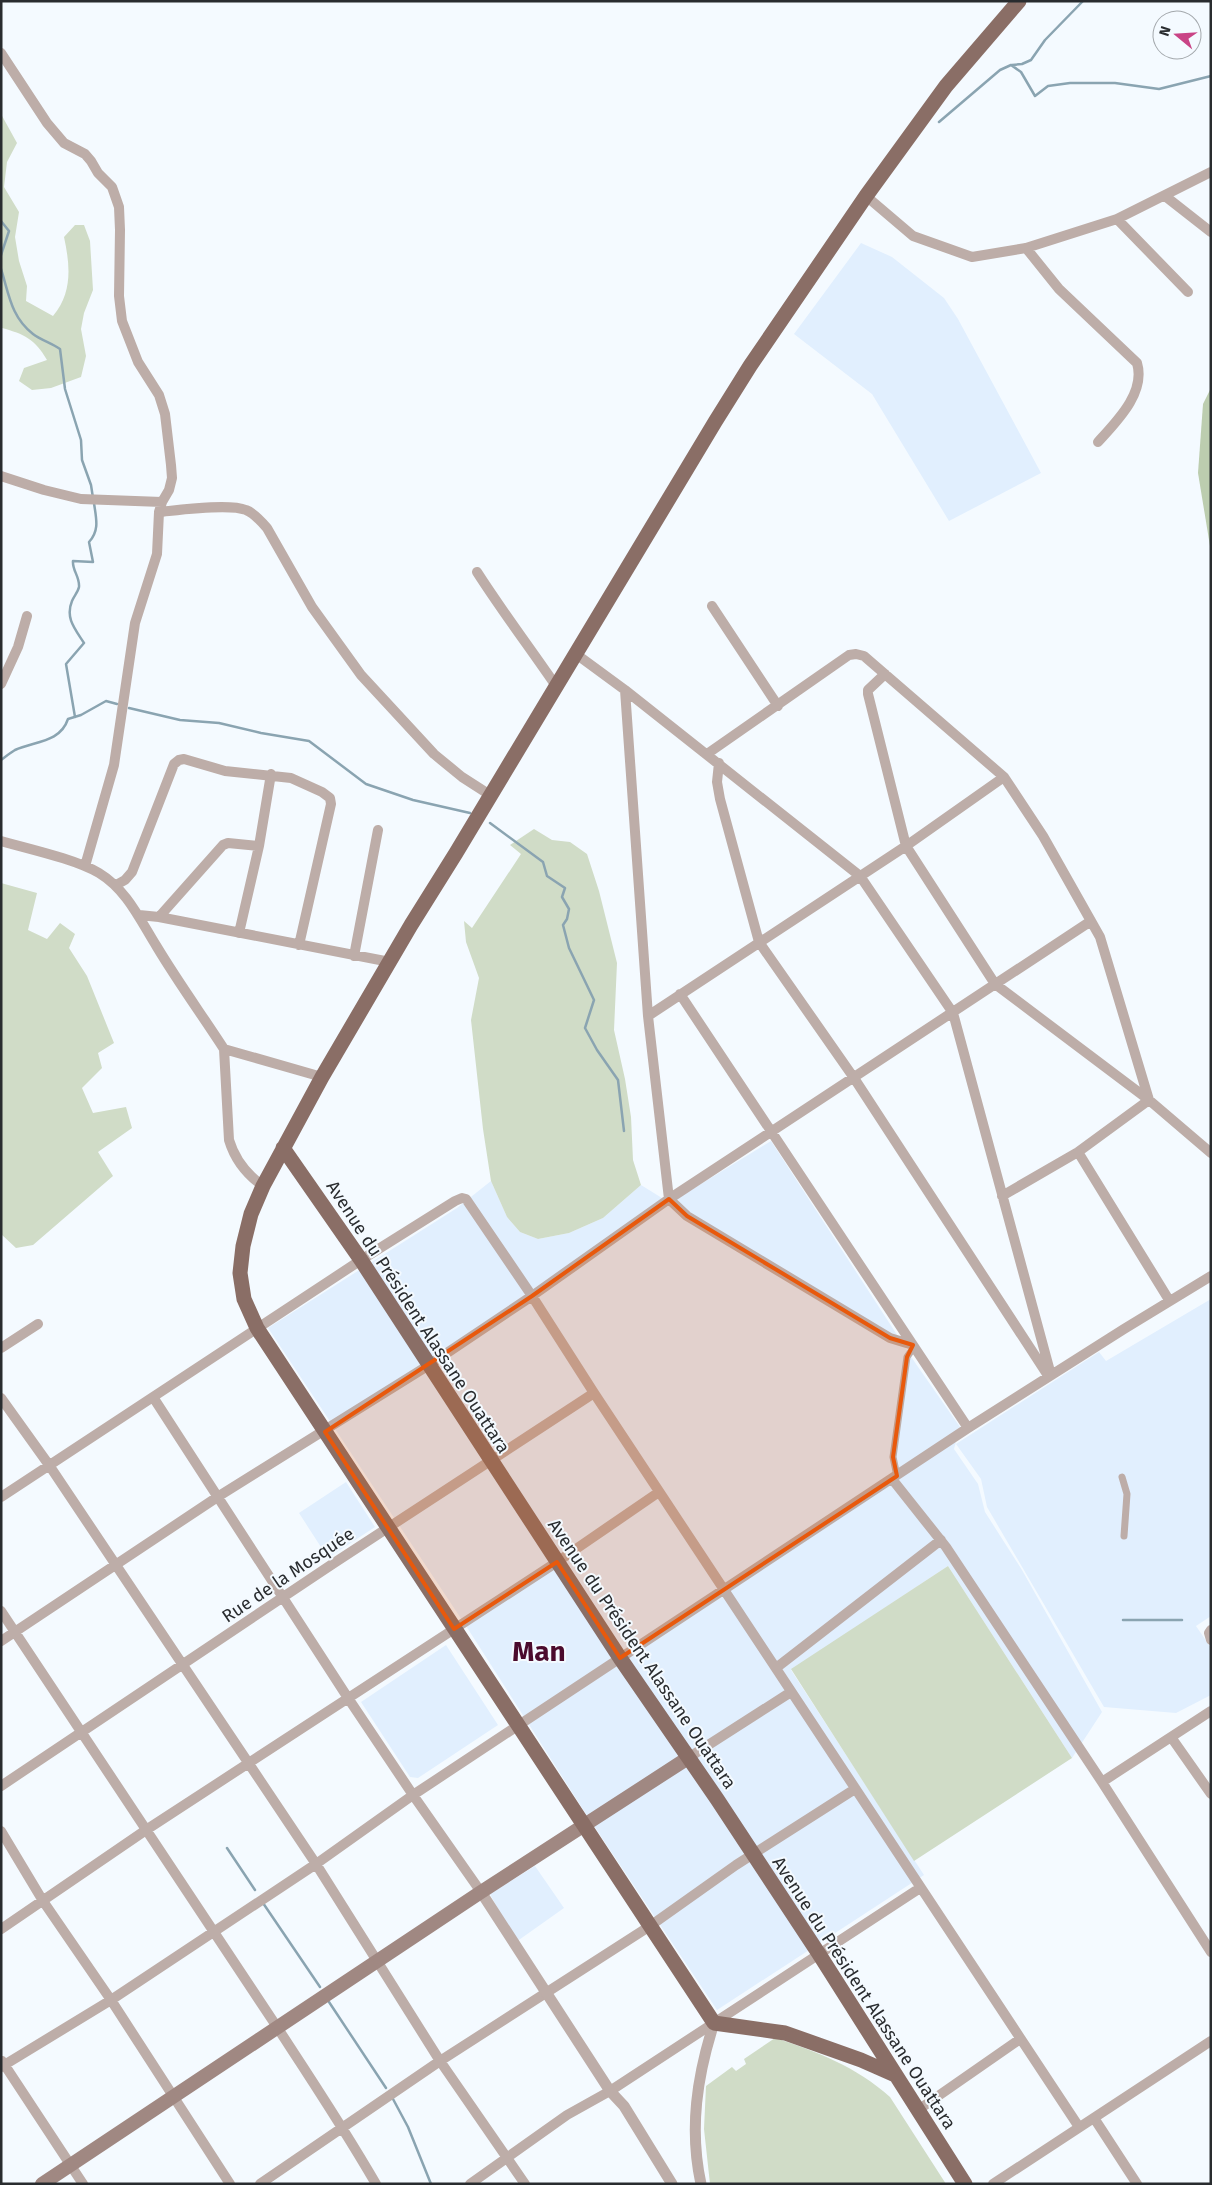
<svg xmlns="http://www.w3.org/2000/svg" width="1212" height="2185" viewBox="0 0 1212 2185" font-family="'Fira Sans',sans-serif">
  <rect width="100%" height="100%" fill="#f4faff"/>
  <path fill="#e1effe" d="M861,243L892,257L944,298L958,319L1041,473L949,521L872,394L794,334Z
    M771,1141L916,1364L960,1427L954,1449L978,1484L985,1512L1022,1570L1102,1712L1072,1758L948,1566L791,1670L924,1875L717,2010L586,1814L468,1629L268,1328L457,1208L491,1181L507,1217L520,1232L538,1239L569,1233L603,1218L641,1185L670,1203Z
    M1211,1299V1616L1196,1626L1211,1648V1695L1176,1713L1104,1707L987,1507L981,1479L956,1444L1099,1352L1106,1361Z
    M346,1482L375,1527L328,1558L299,1513Z
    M446,1645L498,1725L418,1778L410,1777L361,1702Z
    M535,1866L564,1908L516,1942L490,1894Z"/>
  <path fill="#d0dcc7" d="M1,114L17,143L7,162L4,187L19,212L15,237L19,261L27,286L26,301L53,316C73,292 70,265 64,237L75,225H84L90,241L93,290L84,313L81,329L86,356L81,377L51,388L32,390L19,381L24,368L47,360C35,339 24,334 2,328L1,326Z
    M534,829L552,840L570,842L587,854L599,891L617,963L614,1030L625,1079L631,1117L633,1160L641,1185L603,1218L569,1233L538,1239L520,1232L507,1217L491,1181L483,1129L471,1020L479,978L466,942L464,921L472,928L521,854L510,845Z
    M1,883L37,893L28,930L47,939L60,923L75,934L69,948L87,976L114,1043L98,1053L102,1068L82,1088L93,1113L126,1107L132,1128L98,1152L113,1176L33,1245L16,1248L1,1234Z
    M948,1566L1072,1758L914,1861L791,1669Z
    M775,2038C816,2051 857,2067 890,2097L946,2184H710L704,2129L706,2086L732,2067L736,2071L746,2064L744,2059Z"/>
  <path fill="#bccdaf" d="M1211,388V552L1198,473L1203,404Z"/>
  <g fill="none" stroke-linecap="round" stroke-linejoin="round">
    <path stroke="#8aa4b1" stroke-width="2.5" d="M1012,65L1022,64L1031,60L1045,40L1083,1
      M939,122L1000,70L1011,65L1021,72L1035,96L1048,86L1070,83H1115L1159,89L1211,76
      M1,221L9,231L1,255
      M1,269C9,294 11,317 33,334C41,340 51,343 60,349L65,389L81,440L82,460L91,485L93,498
      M129,708L180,720L219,723L261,733L309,741L366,784L413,800L470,813
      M75,717L66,664L84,643C75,629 65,618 72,601C74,596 78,592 79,587C80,577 72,570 73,561L93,562L89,542C100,530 96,518 94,503
      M1,760C5,757 10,753 15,750C34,741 60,743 68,719L81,715L106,701L117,704
      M490,823L543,862L547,876L565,888L562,897L569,909L567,919L563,925L569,948L594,1000L585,1028L597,1050L618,1080L624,1131
      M1123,1620H1182
      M227,1848L255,1890
      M263,1903L320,1987
      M329,2002L386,2088
      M393,2099L408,2127L431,2184"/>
    <path stroke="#bdada8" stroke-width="7" d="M897,1476L893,1457L907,1357L914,1347
      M1122,1477L1127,1494L1124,1536"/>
    <path stroke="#bdada8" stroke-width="10" d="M1,53L47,123L64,143L85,154L91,161L98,173L112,187L119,207L120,230L119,296L122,321L138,362L159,395L165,414L171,465L172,478L169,490L162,502L159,512L157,554L135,623L114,765L85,866
      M866,196L913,236L972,257L1026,248L1117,219L1211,172
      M1165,196L1211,232
      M1117,219L1188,292
      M1026,248L1059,289L1137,363C1146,393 1116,422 1098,442
      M1,476L44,490L81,499L162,502
      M159,512C179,510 229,503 246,510C254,513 261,521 267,528L312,607L361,675L434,754L462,777L490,795
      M477,572C502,611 530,648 556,686
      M712,606L778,706
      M576,654L625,690L860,876L953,1013L1051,1375
      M885,674L868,690V694L906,846L995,984L1149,1100L1211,1153
      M1,684L18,647L27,616
      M625,690L648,1016L669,1199L687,1216L890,1338L913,1345
      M707,754L849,655L856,654L864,656L1004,777L1043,836L1100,937L1149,1100L1078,1152L1002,1196
      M719,763L717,782L720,799L759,942L854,1078L1047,1374
      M1,841C29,849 75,859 99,873C127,890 140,920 157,947C178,982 202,1015 224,1049L322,1077
      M116,885L125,880L132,872L174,764L179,760L184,759L225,771L291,778L322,792L330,798L331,804L299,945
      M139,915L159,917L390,962
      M159,917L223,845L228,843L259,846
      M239,933L259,846L271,774
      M354,956L378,830
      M680,994L968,1428
      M648,1016L906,846L1004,777
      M224,1049L229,1140C235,1160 246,1174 263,1186
      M1078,1152L1169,1300
      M1,1348L38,1324
      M153,1397L348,1698L413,1795L481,1892
      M1,1398L49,1465L316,1864L440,2061L525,2184
      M892,1479L946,1547L1102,1782L1211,1952
      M1,1497L361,1260L455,1201L462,1198L466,1199L532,1296L594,1393L1079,2127
      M1,1611C92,1750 186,1888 277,2027C311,2079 345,2130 376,2184
      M1211,1630L1209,1633L1211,1640
      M1,1641L219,1496L429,1365L532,1296L669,1199L1091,921
      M776,1668L941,1540
      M1171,1737L1211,1794
      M688,1758L791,1692
      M1102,1782L1211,1711
      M1,1786L331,1565L594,1393
      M1,1831L43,1901L111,2000L230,2184
      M1,1929L146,1830L557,1562L659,1492
      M2,2061L83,2184
      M1,2067L111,2000L316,1864L413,1795L968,1428L1124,1329L1211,1276
      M918,2110L1020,2039
      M1094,2118L1137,2184
      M260,2184L440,2061L650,1926L736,1865L855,1789
      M470,2184L567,2115L610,2091L920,1888
      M993,2184L1211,2041"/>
    <path stroke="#bdada8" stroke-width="11" d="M481,1892L610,2091L624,2106L672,2184
      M701,2184C689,2129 697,2076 714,2023"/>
    <path stroke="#a08882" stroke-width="14" d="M42,2184L481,1892L688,1758"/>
    <path stroke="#8a6e66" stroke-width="15" d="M283,1148L361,1260L620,1658L717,1799L819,1954L965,2184
      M895,2075L861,2060L785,2033L714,2023L257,1328L244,1299L240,1273L243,1246L251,1214L263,1186L322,1077L411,925L456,853L715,422L750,366L866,196L946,86L1019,1"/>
  </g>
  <path fill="#e8590c" fill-opacity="0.2" stroke="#e8590c" stroke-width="4" stroke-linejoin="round" d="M669,1199L687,1216L890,1338L913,1345L907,1357L893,1457L897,1476L620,1658L557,1562L454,1629L325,1432L532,1296Z"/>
  <g text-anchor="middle" stroke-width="4" stroke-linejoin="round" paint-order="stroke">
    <g font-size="18" fill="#292c2f" stroke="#f4faff">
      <text transform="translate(418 1317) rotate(57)" y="6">Avenue du Président Alassane Ouattara</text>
      <text transform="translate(288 1575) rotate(-34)" y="6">Rue de la Mosquée</text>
      <text transform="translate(642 1654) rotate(56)" y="6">Avenue du Président Alassane Ouattara</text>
      <text transform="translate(864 1993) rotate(57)" y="6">Avenue du Président Alassane Ouattara</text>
    </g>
    <g font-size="28" font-weight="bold" fill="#4b0b2d" stroke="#f4faff">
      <text x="539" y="1661">Man</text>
    </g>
  </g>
  <rect width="1212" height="2185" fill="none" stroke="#292c2f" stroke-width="5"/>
  <g transform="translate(1177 35) rotate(288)"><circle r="24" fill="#f4faff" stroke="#a3a8ac"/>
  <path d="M0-4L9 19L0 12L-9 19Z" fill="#c94486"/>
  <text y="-8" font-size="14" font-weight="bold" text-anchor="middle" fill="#292c2f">N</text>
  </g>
</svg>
